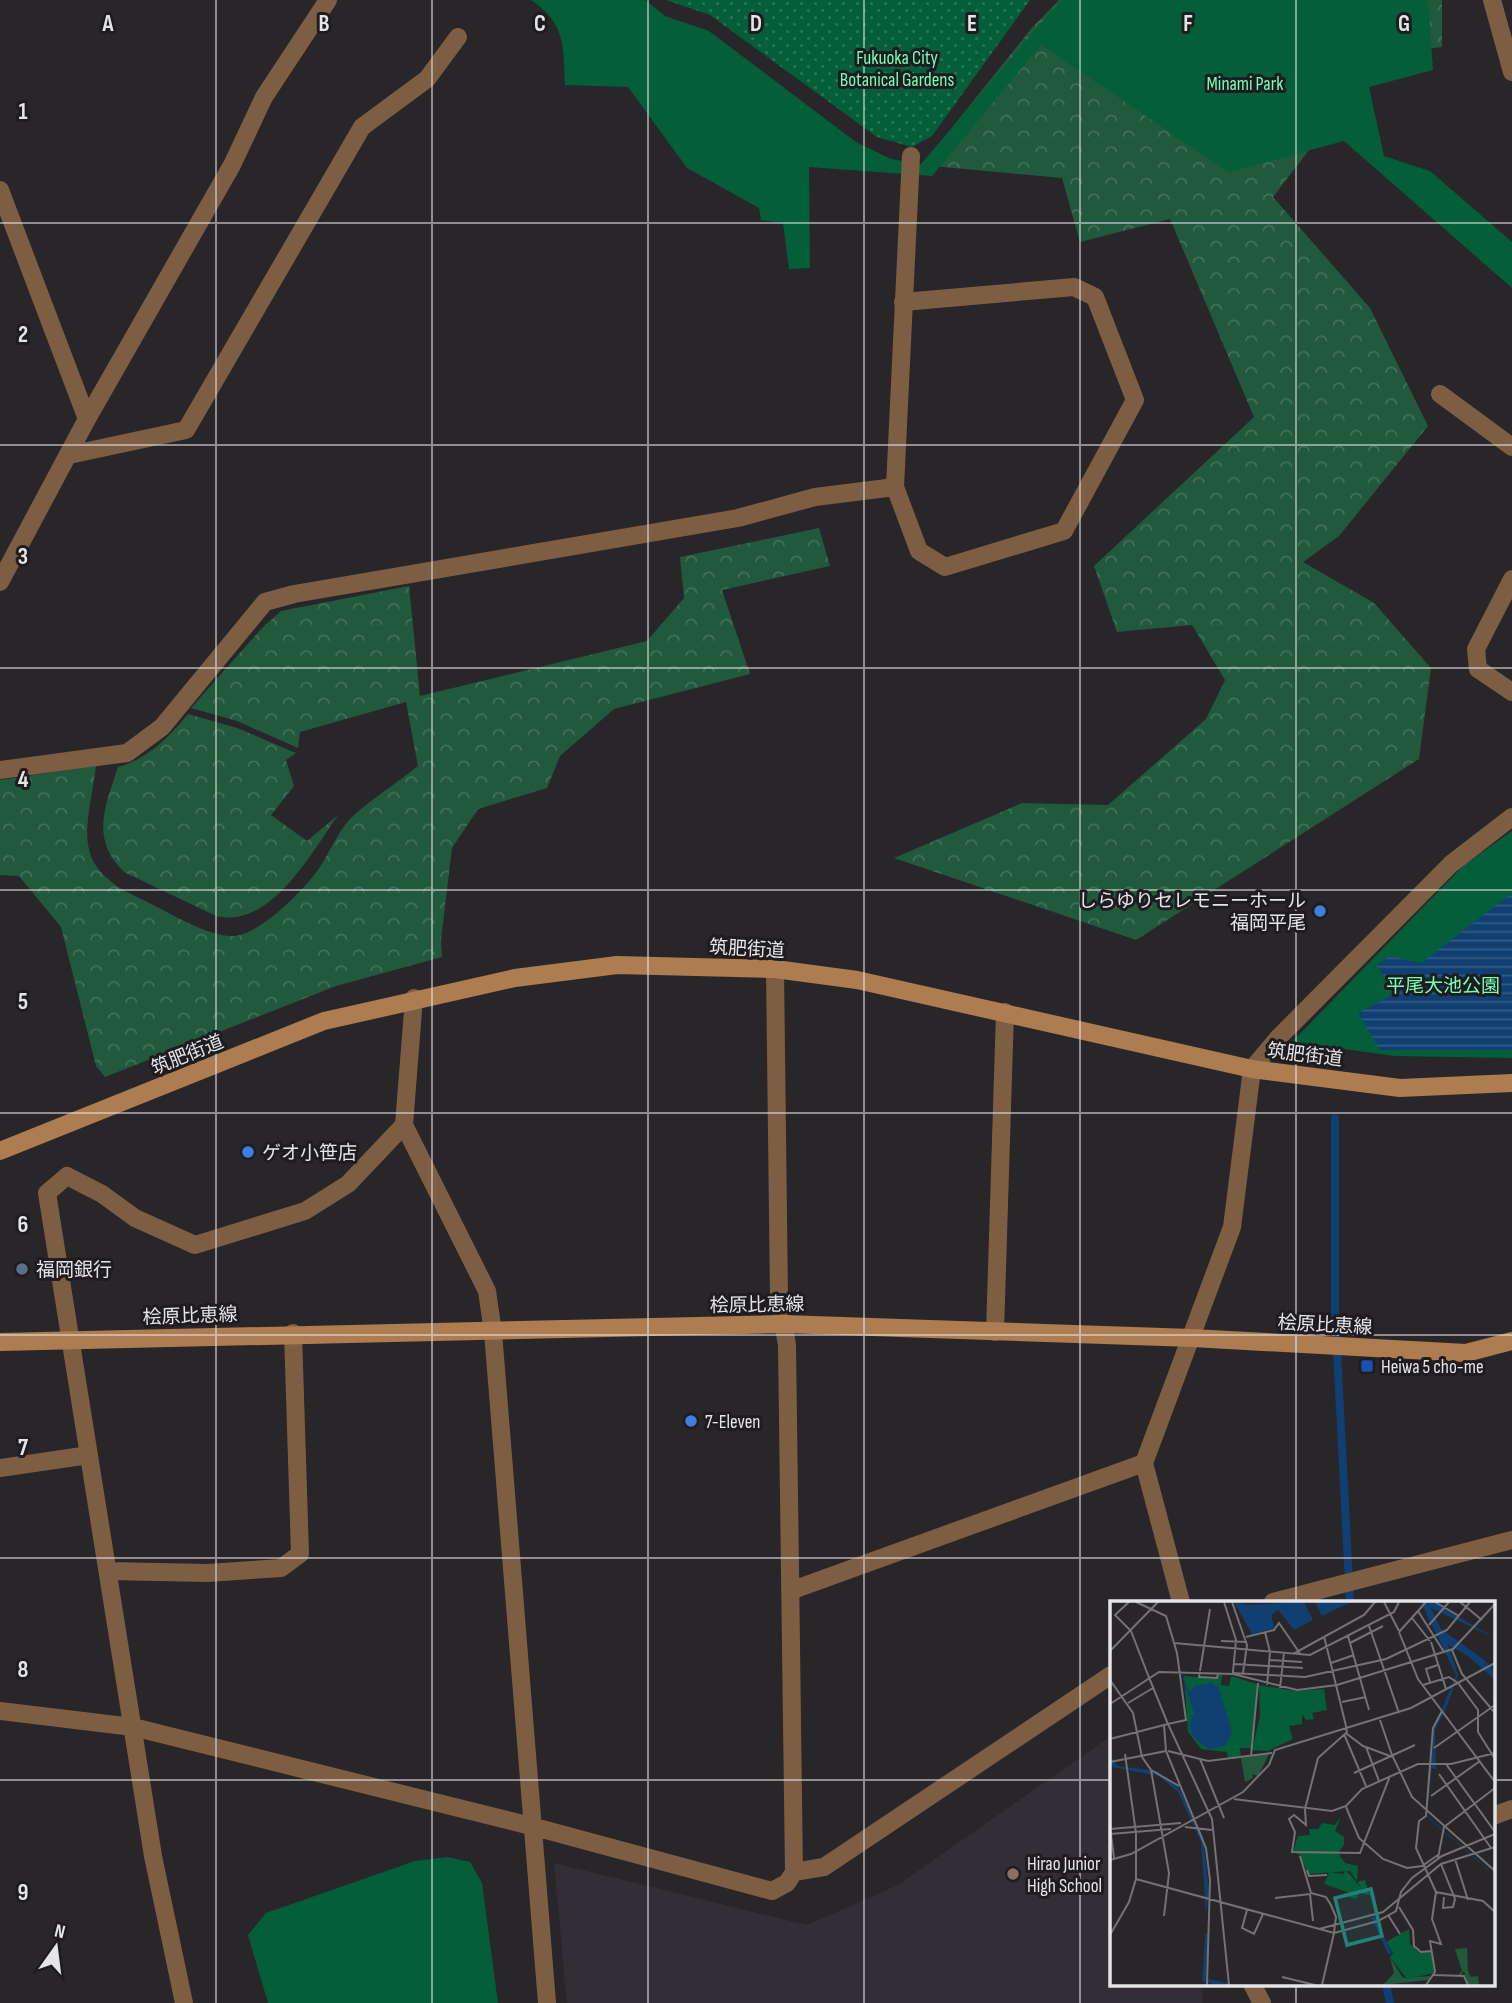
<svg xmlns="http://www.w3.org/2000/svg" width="1512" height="2003" viewBox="0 0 1512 2003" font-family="'Sofia Sans Condensed','Noto Sans JP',sans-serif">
  <defs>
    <pattern id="forest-crowns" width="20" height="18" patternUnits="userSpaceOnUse" patternTransform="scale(1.75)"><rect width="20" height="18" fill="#21593d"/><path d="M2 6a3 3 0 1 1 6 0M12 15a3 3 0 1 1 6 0" fill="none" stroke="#417159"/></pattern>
    <pattern id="garden-dots" width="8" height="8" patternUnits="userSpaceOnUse" patternTransform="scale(1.75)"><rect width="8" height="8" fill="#045e3a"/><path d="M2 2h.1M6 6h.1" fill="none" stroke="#287556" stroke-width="1.8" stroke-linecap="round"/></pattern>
    <pattern id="water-rules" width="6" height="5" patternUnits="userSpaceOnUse" patternTransform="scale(1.75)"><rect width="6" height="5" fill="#103f72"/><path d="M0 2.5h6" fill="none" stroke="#335b86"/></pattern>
  </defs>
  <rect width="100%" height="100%" fill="#282629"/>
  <path fill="#332d35" d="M1111,1736V1984H1201L1203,2003H567L554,1863L807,1925L898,1885Z"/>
  <path fill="url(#forest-crowns)" d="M1059,0H1442V47L1361,56L1329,124L1273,197L1370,308L1428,426L1339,536L1303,562L1374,603L1431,668L1419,759L1136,940L894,858L1022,803L1108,805L1206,719L1225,680L1192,625L1117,632L1094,566L1254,417L1170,219L1080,242L1062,178L922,165L1031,29Z
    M819,528L830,566L722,590L750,674L614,709L560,756L547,788L478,809L452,848L441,940L442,957L336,986L105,1077L96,1066L61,927L19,876L0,875V780L96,766C87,833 69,866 141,899C165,910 209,938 234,936C261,934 305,889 320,867C330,852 338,831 351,818C371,799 397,783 418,766L406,702L300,732L298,748L237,721L191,708L262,628L281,611L409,586L420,696L647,641L684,598L680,557Z
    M188,714L237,728L296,753L286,760L294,786L271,815L307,841L338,815C311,853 271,929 216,916L124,872C90,839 105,807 118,767C148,759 169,737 188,714Z"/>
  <path fill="#045e3a" d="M531,0H645L665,16L709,31L856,142L891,159L921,164L1061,0H1428L1433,70L1369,87L1384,156L1430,171L1512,242V288L1344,141L1229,172L1041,45L932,176L809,167L810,268L789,269L783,223L761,220L759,208L687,168L628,87L565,85C563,45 566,24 531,0Z
    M1512,831V1058L1395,1056L1292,1042L1464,865Z
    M447,1857L470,1862L482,1883L498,2003H268L248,1935L266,1913L415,1861Z"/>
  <path fill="url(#garden-dots)" d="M666,0H1030L932,136L912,147L877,137L710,15Z"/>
  <path fill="url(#water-rules)" d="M1512,893V1050H1380L1358,1013L1397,992L1376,966L1389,956L1421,963Z"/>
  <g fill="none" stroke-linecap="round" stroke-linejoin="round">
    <path stroke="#103f72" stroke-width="8" d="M1335,1118V1312L1350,1602
      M1386,1984L1390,2003"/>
    <path stroke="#7d5e43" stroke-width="18" d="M1492,0L1512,72
      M0,190L87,419
      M903,302L1074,287L1095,297L1135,400L1064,531L945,567L919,551L895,487L911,156
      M1440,394L1512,447
      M69,455L186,430L362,127L427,79L458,37
      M1512,579L1476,649L1478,669L1512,692
      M0,582L87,419L232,165L264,97L328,0
      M0,770L127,753L162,727L265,602L294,594L738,518L815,497L895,487
      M414,998L404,1125L487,1291L493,1332L547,2003
      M995,1332L1005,1012
      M0,1468L89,1455
      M108,1571L207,1573L281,1568L300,1554L293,1333
      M790,1591L1144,1463
      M1181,1602L1144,1463L1232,1227L1252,1069L1278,1038L1451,864L1512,817
      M1273,1602L1512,1540
      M0,1711L133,1727L531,1826L772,1891L787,1883L794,1872L787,1345L779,1298L775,969
      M1493,1816L1512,1809
      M794,1872L824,1867L1111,1675
      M1252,1984L1262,2003
      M184,2003L153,1856L47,1193L67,1176L102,1194L135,1218L195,1245L305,1211L348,1184L404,1125"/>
    <path stroke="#ad7c50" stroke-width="18" d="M0,1151L324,1021L515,978L617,965L775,969L857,980L1252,1069L1400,1088L1512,1083
      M0,1342L784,1324L1192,1338L1466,1353L1512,1341"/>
  </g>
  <path fill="none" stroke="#e5e4e6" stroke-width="2" stroke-opacity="0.55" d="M216,0V2003M432,0V2003M648,0V2003M864,0V2003M1080,0V2003M1296,0V1602M0,223H1512M0,445H1512M0,668H1512M0,890H1512M0,1113H1512M0,1335H1512M0,1558H1512M0,1780H1111M1493,1780H1512M1296,1984V2003"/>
  <g fill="#3f7fe0" stroke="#1f1c1f" stroke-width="2.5">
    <circle cx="1320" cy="911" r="7"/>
    <circle cx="248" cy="1152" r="7"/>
    <circle cx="691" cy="1421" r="7"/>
  </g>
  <circle fill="#5c6f8a" stroke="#1f1c1f" stroke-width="2.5" cx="22" cy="1269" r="7"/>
  <rect fill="#1a4fb4" stroke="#1f1c1f" stroke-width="2.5" x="1360" y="1359" width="14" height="14" rx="3.5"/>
  <circle fill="#8d6e63" stroke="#1f1c1f" stroke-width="2.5" cx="1013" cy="1874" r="7"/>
  <g text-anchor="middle" stroke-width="6" stroke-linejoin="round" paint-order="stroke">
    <g font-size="19" fill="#75feb8" stroke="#1f1c1f">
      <text x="897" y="64">Fukuoka City<tspan x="897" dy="22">Botanical Gardens</tspan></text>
      <text x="1245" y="90">Minami Park</text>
      <text x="1443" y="992">平尾大池公園</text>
    </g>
    <g font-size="19" fill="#e5e4e6" stroke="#1f1c1f" text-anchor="start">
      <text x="1306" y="907" text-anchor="end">しらゆりセレモニーホール<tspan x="1306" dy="22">福岡平尾</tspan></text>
      <text x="262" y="1159">ゲオ小笹店</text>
      <text x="36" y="1276">福岡銀行</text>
      <text x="1381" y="1373">Heiwa 5 cho-me</text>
      <text x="705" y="1428">7-Eleven</text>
      <text x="1027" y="1870">Hirao Junior<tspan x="1027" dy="22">High School</tspan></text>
    </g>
    <g font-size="19" fill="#e5e4e6" stroke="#1f1c1f">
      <text transform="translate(747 948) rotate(3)" y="7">筑肥街道</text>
      <text transform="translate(187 1054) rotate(-22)" y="7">筑肥街道</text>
      <text transform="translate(1305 1054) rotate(7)" y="7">筑肥街道</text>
      <text transform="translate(757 1304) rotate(-1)" y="7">桧原比恵線</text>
      <text transform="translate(190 1315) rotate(-2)" y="7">桧原比恵線</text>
      <text transform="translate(1325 1324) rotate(3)" y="7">桧原比恵線</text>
    </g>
  </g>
  <g transform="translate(1110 1601)">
    <rect width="385" height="385" fill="#282629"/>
    <path d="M159,153L148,175L142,173L143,177L135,181L131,157ZM357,347L358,370L361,376L368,375L369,384H358L354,370L351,374L346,376L352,370L345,348ZM280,356L293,377L320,375L319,379L273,384L284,372Z" fill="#21593d"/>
    <path d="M299,328L300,343L310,352L321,350L324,372L297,378L280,356L283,352L276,341Z" fill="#045e3a"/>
    <path d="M108,73L112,74L111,84L119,85L121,75L147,83L144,137L141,147H130L131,155L118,157L117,151L91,148L78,131L74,75L107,78ZM149,84L185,90L214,88L217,109L202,112L204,118L196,119L192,113V123L179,125L183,138L158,150L142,149L150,115ZM231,216L225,230L234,236V244L228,252L235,262L248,265L247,281L255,279L259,292L267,296L250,292L246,298L239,296L234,292L248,295L252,288L240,270L198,273L190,254L183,251L188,235L200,234L199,228H208L212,222L225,224Z" fill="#045e3a"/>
    <path d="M236,269L252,288L248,295L214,283L219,271L233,273Z" fill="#045e3a"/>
    <path d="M124,1L138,4L194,1L203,19L184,29L168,9L161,14L165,27L142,33ZM205,1H241L212,15ZM311,1H323L385,37L321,7L331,28L373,58L385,70V79L358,55L338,44L348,74L337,105L325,129L326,169L322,166L317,215L370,261L385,275L317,216L324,127L346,74ZM71,71L80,91L83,86L86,84L90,82L86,85L102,82L109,87L122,131L115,145L99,148L83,136L79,124L84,112ZM0,155L8,165L47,170L69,187L93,236L99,290L96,312L91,241L68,191L49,175L2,166L0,171Z" fill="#103f72"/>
    <path fill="none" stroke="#103f72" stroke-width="3.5" d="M316,5L321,20L336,38L374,64M263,316L280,353M97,333L94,379L118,384"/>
    <path fill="none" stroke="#747275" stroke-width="2" d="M19,1L5,14L21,30L38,74M26,1L56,15L67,52L76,119L58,123L102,218L119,384M114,1L126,39L123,71M122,1L137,44L133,72M274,1L289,30M325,1L349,15M350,1L372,19M308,10L334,51M302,17L320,40M319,24L339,1M259,25L289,112M155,31L160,51L157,84M289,31L308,78L385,181M289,31L316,1M214,35L236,125M238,35L259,109M136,36L164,29L169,22L191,54M111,40L137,41M321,41L336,88M64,42L200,54L284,11L289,1M240,42L273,25M342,49L352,73L385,112M0,50L48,1M183,53L254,14L265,1M159,59L192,61M221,62L244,54M124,63L193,67M90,70L100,8M90,71L89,76L107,77L108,72M122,72L195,76L276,58L337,29L360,1M38,74L58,123L54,124L56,150L96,247L100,279L97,384M0,79L23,112L32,156L41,169L59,272L54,315M320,81L316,68L328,64M313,84L339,76L348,82L368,109V131L385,158M170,87L174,52M232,101L256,96M18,102L43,87M0,103L49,71L123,73L187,89L227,84L343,48L385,3M332,110L323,127L316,215L309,220L306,247L326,291L373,300L385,311M270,119L282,154M236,125L237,133L253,145L283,156L302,196L385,270M236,132L208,157L195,208L196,224L184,214L179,218L185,231L182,251L250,252L280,175M234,133L256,185M0,138L54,124M256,146L269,180M324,147L385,104M58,150L98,160L162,152M141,155L148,82M90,158L114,217M0,161L56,150M336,163L385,231M41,169L69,185M244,172L305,144M329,173L381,247M321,195L370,160M124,198L222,210L236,205L252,188L308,163H341L385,152M236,206L249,237L273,258L297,267L312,265L328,254M75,226L102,229M0,228L71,222M0,233L61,228M1,233L4,257M328,257L334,226L385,187M345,258L358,299M0,259L21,253L133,191L159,164L165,149L301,107L385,62M331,263L345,298L343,306L333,307L334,296M197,269L199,275L217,274M26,278L224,332L226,316L221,304L216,296L201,292L190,255M165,297L200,293L203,320M289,306L303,329L304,345L311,351L321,350M137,309L132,327L144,333L153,313M278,314L290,333M209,328L273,311L331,263L385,246M0,334L19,301L26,278V232L15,153M324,374L354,375L358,384M172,376L205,384M212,384L224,332L268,320L286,310L291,291L302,277L332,255L385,233M316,384L325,371L320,340L331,343L322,318L326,291"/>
    <path fill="#24817a" fill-opacity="0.15" stroke="#24817a" stroke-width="3.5" d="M261,288L272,335L237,344L225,297Z"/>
    <rect width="385" height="385" fill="none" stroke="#e5e4e6" stroke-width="3.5"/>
  </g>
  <g font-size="23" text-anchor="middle" font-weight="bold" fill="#e5e4e6" stroke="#1f1c1f" stroke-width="6" stroke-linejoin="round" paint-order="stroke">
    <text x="108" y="31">A</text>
    <text x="324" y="31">B</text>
    <text x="540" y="31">C</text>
    <text x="756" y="31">D</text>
    <text x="972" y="31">E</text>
    <text x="1188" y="31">F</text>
    <text x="1404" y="31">G</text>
    <text x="23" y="119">1</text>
    <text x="23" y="342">2</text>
    <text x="23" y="564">3</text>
    <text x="23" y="787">4</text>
    <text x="23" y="1009">5</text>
    <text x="23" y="1232">6</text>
    <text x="23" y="1455">7</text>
    <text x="23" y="1677">8</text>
    <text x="23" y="1900">9</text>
  </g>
  <g transform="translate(56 1947) rotate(14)" stroke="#1f1c1f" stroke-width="5" paint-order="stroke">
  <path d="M0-5L12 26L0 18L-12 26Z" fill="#e5e4e6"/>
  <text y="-10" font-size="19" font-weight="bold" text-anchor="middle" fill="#e5e4e6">N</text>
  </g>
</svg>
